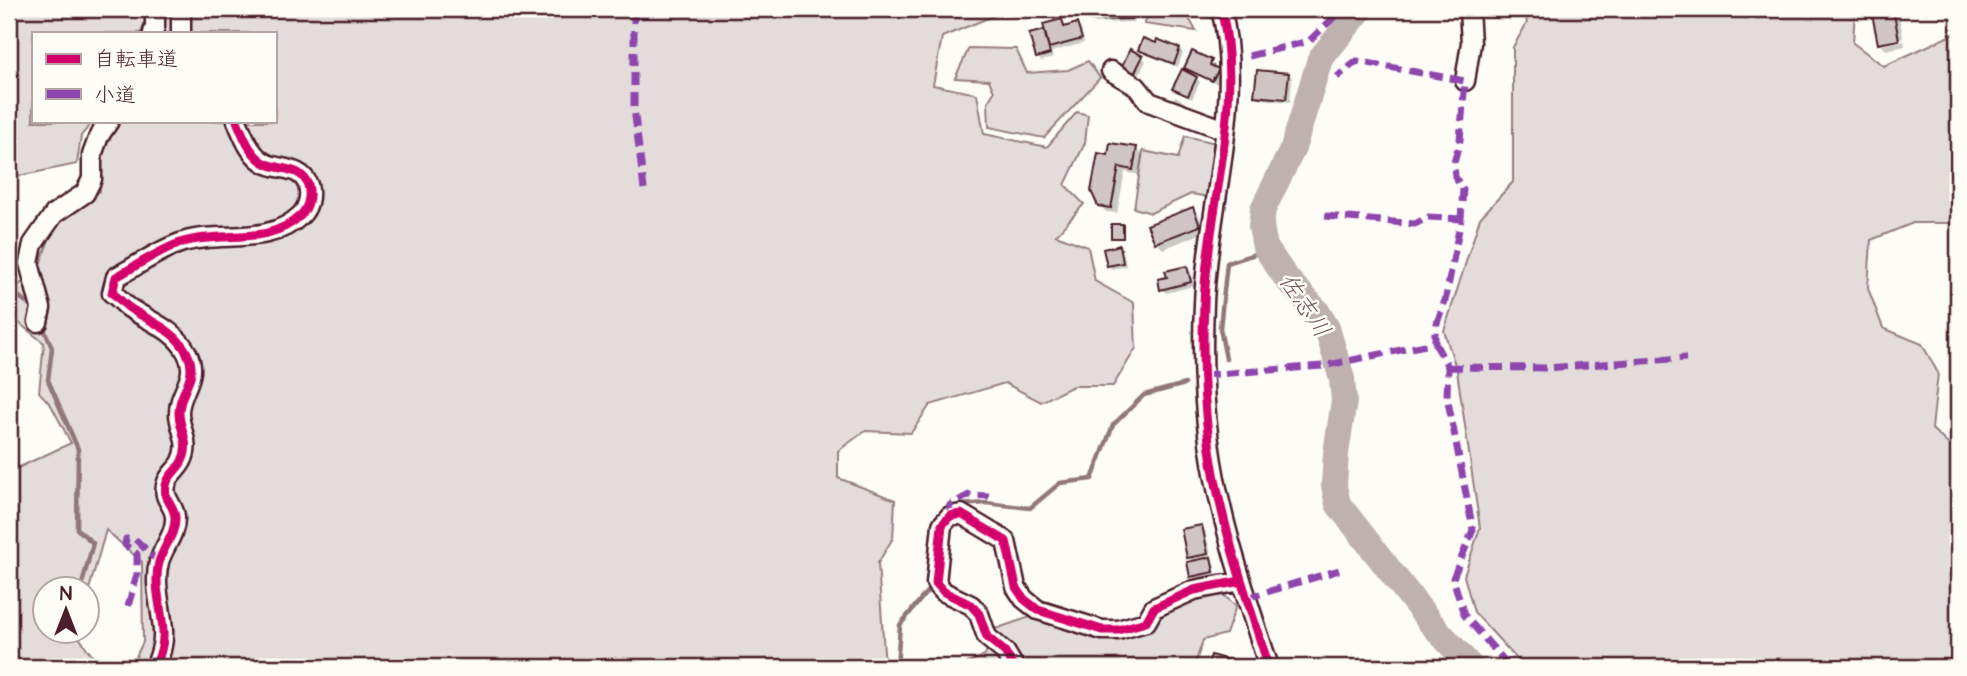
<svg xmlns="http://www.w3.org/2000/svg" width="1967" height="676" viewBox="0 0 1967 676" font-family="'Architects Daughter','Klee One',sans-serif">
  <rect width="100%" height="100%" fill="#fdfcf7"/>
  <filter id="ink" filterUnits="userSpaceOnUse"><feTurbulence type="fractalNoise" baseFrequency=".0143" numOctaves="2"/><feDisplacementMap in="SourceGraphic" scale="14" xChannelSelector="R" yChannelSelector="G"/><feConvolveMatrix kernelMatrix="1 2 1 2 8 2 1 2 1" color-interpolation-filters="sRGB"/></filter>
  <g filter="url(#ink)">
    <path fill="#e3dcda" stroke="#967e82" stroke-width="2" d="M9,9H143L145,21L141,33H33V121H93L81,136L77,164L9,178Z
      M154,9H1002L1003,12L942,37L933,85L977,94L984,134L1047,147L1077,112L1088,115L1085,143L1065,185L1084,204L1056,235L1088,247L1095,281L1134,303L1136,348L1113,386H1073L1041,402L1005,383L930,405L911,433L865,431L838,451V478L895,500L893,538L878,563L885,667H131L143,642L142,562L106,530L88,593V588H46V630L77,631L76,633L95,660L96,667H9V472L71,443L51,405L39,392L44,343L9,315V266L18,286L39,267L54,226L100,191L99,148L119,121H275V33H158Z
      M1151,9H1184L1196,31L1144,24Z
      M1525,9H1855L1853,43L1884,66L1958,32V223H1913L1871,240L1868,288L1883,328L1922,344L1938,373L1932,429L1949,445L1958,444V667H1524L1474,612L1464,576L1480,528L1457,371L1444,331L1480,218L1513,182V47L1527,23Z
      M969,48L1016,49L1027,73L1068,70L1088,61L1100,78L1044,138L989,127L988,102L994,92L989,80L955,78Z
      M1185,136L1216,143L1210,197L1191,194L1151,213L1134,208L1143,151L1178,158Z
      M1218,590L1236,606L1226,634L1203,640L1194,667H959L985,655L995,629L1036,615L1106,638L1159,611Z"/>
    <path fill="#0003" d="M1091,9H1134L1135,22L1095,23L1091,19Z
      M1873,9H1898L1903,38L1882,42V45L1904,41L1905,46L1886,50L1879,43Z
      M1919,9H1931L1927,14Z
      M1062,21L1066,28L1077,25L1081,29L1084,43L1051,52L1053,58L1041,61L1037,57L1031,35L1047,31Z
      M1179,49L1183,53L1178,67L1144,54L1140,50Z
      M1142,57L1146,61L1138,77L1127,71Z
      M1211,62L1215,66L1214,69L1221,74L1217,84L1186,67Z
      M1288,74L1292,78L1290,102L1260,99L1256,95Z
      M1196,78L1200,82L1192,99L1175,89Z
      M1175,96L1182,100L1178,109L1171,104Z
      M1136,149L1143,155L1139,175L1125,172L1117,213L1106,212L1100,205L1110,157Z
      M1192,209L1199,215L1205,232L1163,249L1156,242L1150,226Z
      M1120,247L1123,251L1126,266L1112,269L1108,265Z
      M1187,268L1191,272L1194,286L1166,293L1162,289Z
      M1201,527L1205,531L1217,576L1196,580L1192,576L1193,562L1189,558Z
      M1253,661L1256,667H1249L1248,662Z"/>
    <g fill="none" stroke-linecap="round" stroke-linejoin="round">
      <path stroke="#91777b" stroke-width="4.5" d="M9,16L11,9
        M9,104V113
        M9,284L13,292L35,309
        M42,324L52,348L48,380L78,449L77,529L93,543L81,588
        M1226,359L1220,328L1227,263L1258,253L1265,247
        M960,505L986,503L1030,508L1060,483L1092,479L1113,425L1144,395L1185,384
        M897,667L900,625L929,589L930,585"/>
      <path stroke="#c0b1b1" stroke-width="26" d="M1361,9L1320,59L1293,148L1263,209L1261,226L1265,247L1286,278L1317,311L1327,328L1342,379L1344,401L1336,453L1334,486L1338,504L1430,622L1471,667"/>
    </g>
    <path fill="#d0c5c4" stroke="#4a1f2b" stroke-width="2" d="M1090,9H1131V19L1090,20Z
      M1871,9H1893L1899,40L1878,44Z
      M1062,19L1064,27L1077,23L1082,39L1049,48L1043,24Z
      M1044,30L1050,54L1036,58L1029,34Z
      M1143,38L1156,43L1157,39L1180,48L1174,64L1138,50Z
      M1130,49L1143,56L1134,74L1121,68Z
      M1192,51L1212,60L1210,65L1219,69L1212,81L1184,68Z
      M1182,69L1197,77L1188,96L1172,89Z
      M1257,70L1289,73L1286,99L1254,96Z
      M1110,143L1137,147L1133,170L1119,167L1111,208L1098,206L1091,191L1098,153L1108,155Z
      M1193,207L1200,226L1155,243L1147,225Z
      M1111,224H1123V238H1111Z
      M1120,245L1123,263L1107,266L1103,249Z
      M1187,266L1191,282L1160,290L1158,279L1167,277L1165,271Z
      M1202,525L1208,554L1187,558L1181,529Z
      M1211,557L1214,572L1190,577L1187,562Z
      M1211,655L1228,660L1226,667H1207Z"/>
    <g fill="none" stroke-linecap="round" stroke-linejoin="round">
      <g stroke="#4a1f2b" stroke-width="23">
        <path id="minor" d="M181,9V33
          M1221,9C1245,100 1207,210 1204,304C1202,349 1203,397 1209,442C1219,519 1245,593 1269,667
          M153,33L155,27V9
          M1111,71L1136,86L1149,102L1225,130
          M1465,81L1471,43L1469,9
          M38,322L41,308L29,263L33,244L54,214L85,193L92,179V155L99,136L109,121
          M155,667C160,656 164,644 163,631C162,608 153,586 159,562C163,547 176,534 175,517C174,503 161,499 167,482C170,474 179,468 182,461C191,443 180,431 179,414C178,391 200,378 187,353C175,329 148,321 128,307C123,303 118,297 112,293L116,277C137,266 160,249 183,242C223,230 268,247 301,215C308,208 311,196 308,185C302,167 281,170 267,164C250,156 244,137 237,121
          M1014,667L1005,652L987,637L979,614L971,605L944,592L936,583L942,525L950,516L961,514L1006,541L1016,587L1024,599L1038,610L1102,630H1118L1146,622L1154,608L1194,590L1241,581"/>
      </g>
      <use href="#minor" stroke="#fdfcf7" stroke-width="18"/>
      <path stroke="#8e44ad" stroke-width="7" stroke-dasharray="14 7" stroke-linecap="butt" d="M634,9V108L644,189
        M1249,56L1309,41L1343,9
        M1325,216L1415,224L1428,217L1461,219
        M1435,343L1448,367L1447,396L1473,530L1453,578L1464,615L1510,667
        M1448,367L1546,368L1686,358
        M1204,375L1323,366L1435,343V329L1446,297L1461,219L1463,189L1455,177L1454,163L1460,140L1465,81L1357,61L1337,77
        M950,516V505L969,495L989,496
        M1247,598L1339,570
        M128,606L137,575V554L125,545L126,539H135L159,562"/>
      <g stroke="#fdfcf7" stroke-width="13">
        <path id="cycleway" d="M1221,9C1245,100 1207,210 1204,304C1202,349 1203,397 1209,442C1219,519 1245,593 1269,667
          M155,667C160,656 164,644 163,631C162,608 153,586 159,562C163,547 176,534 175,517C174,503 161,499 167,482C170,474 179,468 182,461C191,443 180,431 179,414C178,391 200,378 187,353C175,329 148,321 128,307C123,303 118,297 112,293L116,277C137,266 160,249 183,242C223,230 268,247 301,215C308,208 311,196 308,185C302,167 281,170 267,164C250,156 244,137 237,121
          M1014,667L1005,652L987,637L979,614L971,605L944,592L936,583L942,525L950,516L961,514L1006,541L1016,587L1024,599L1038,610L1102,630H1118L1146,622L1154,608L1194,590L1241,581"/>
      </g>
      <use href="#cycleway" stroke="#d6006c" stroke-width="9"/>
    </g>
  </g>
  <g text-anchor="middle" stroke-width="5" stroke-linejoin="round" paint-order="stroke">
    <g font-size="24" font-style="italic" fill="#73525a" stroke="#fdfcf7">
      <text transform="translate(1305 305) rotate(56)" y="8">佐志川</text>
    </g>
  </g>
  <rect width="1967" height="676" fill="none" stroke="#fdfcf7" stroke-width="35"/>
  <rect x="18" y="18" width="1932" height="641" fill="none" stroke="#4a1f2b" stroke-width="2.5" filter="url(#ink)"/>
  <rect x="32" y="32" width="245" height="91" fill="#fdfcf7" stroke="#b5a4a5" stroke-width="2"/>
  <rect x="46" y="54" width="35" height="10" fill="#d6006c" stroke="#b5a4a5" stroke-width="2"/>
  <text x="94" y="66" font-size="21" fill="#4a1f2b">自転車道</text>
  <rect x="46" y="89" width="35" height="10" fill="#8e44ad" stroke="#b5a4a5" stroke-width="2"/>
  <text x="94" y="102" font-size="21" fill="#4a1f2b">小道</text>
  <g transform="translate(66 610)"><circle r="33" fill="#fdfcf7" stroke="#b5a4a5" stroke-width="2"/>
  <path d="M0-5L12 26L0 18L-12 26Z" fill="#4a1f2b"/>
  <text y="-10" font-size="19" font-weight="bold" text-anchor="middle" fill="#4a1f2b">N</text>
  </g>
</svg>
